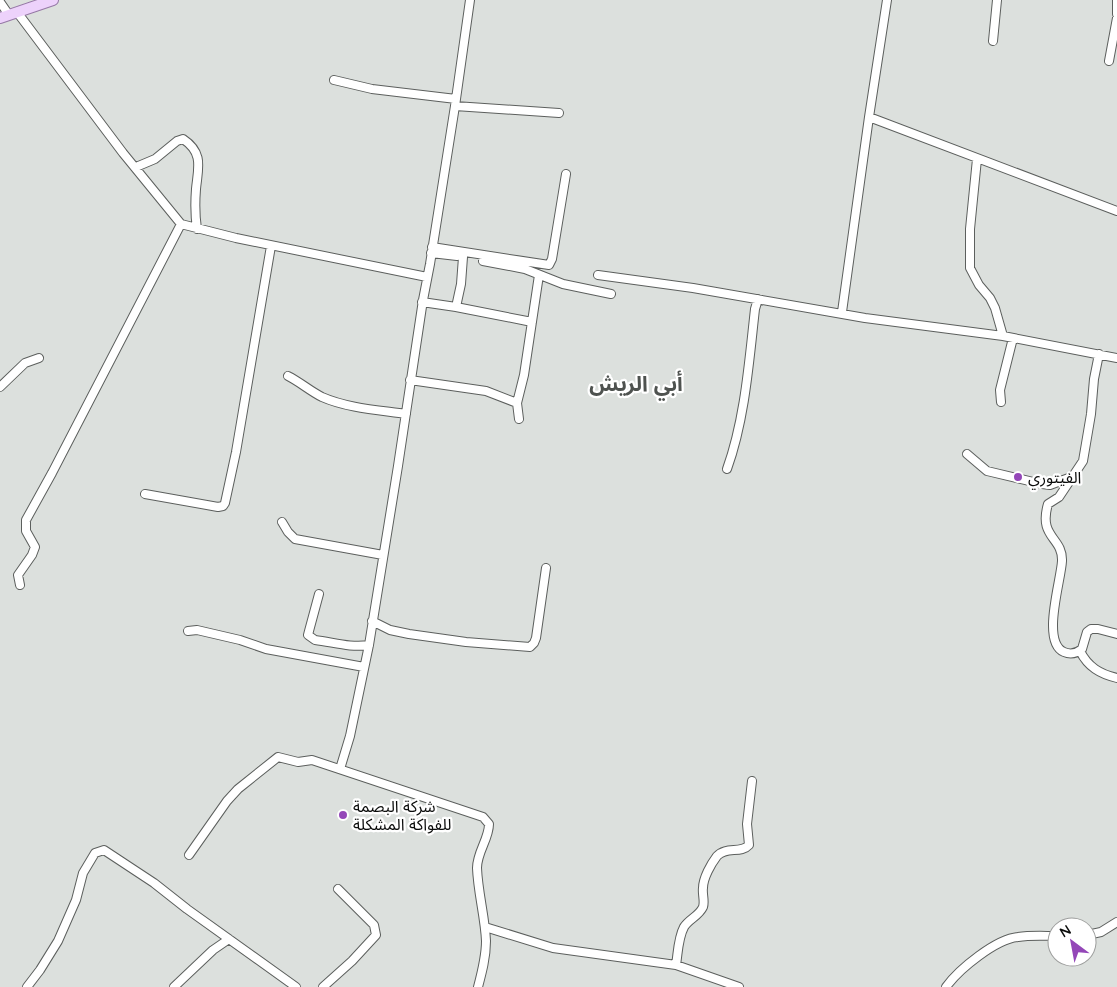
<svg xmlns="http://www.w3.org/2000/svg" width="1117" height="987" viewBox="0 0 1117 987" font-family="Quicksand,'Noto Sans Arabic',sans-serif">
  <rect width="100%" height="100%" fill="#dce0dd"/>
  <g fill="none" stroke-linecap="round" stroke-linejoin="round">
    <g stroke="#5c5f5d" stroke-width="10">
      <path id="minor" d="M1117,0V14
        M0,2L9,15
        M17,12L123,153L181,224L236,238L427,277
        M993,41L997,0
        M1109,61L1117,18
        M334,80L372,89L456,99
        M455,106L559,113
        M869,117L887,0
        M977,159L970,229V268L979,285L990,298L995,308L1003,336
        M136,167L155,159L177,141L183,139C204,153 198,168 196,189C195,202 195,216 197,229
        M432,247L549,265L552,259L566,174
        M431,253L457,256
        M483,261L525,269L563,284L611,294
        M598,275L693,288L865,318L1003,336L1117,358
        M422,302L456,307L461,284L463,257
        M456,307L532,322
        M842,312L869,117L1117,211
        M1099,354L1094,379L1091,414L1083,461L1059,497L1048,504C1038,538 1063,537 1062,561C1061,581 1041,642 1064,652C1071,655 1077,653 1082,649L1087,632L1091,629H1098L1117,634
        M288,376C300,382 310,391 322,397C347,408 378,410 406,414
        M410,380L486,391L517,403L519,419
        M0,387L25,363L39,358
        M1001,402L1000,390L1013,338
        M517,403L524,375L539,275
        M967,454L987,471L1042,484L1050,485L1074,476
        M727,469C745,419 749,362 755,309L758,299
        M145,494L218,507L223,506L225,503L236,452L271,246
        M282,522L288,532L295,539L383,555
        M20,585L18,575L32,555L35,547L26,531V520L52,473L181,224
        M319,594L309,631L308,635L315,640C333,642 350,648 369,645
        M372,621L390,630L409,634L466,642L530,647L534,643L536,638L546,568
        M188,631L197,630L240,640L266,649L364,667
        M1080,651C1088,667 1100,674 1117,678
        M340,769L350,736L369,645L398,466L423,300L430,264L455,106L470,0
        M189,855L227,801L238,789L278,757L298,762L312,760L483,817L489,824C489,839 477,852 477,868C478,893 485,917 486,941C486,957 482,972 478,987
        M485,927L553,948L676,965L739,987
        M1087,935L1101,932L1117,922
        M676,965C678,953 678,938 684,927C689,919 699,916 703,907C705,901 702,894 703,888C703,878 711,864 717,856C726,846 741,854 749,845L747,824L752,781
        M27,987L40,970L58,941L76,900L83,873L95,853L104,850L154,883L187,909L296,987
        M174,987L213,950L229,939
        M323,987L352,961L376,935L374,925L338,889
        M946,987C959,969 996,939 1018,937C1031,935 1044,936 1057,936"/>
    </g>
    <g stroke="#9679a6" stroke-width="12">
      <path id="major" d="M0,18L53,0"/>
    </g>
    <use href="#minor" stroke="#fff" stroke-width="8"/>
    <use href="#major" stroke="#edd2fb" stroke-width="10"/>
  </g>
  <g fill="#9447b8" stroke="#fff" stroke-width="2">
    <circle cx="1018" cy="477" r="5"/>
    <circle cx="343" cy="815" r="5"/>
  </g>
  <g text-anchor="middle" stroke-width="4.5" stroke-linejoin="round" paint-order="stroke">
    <g font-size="16" fill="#0b0c0b" stroke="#fff" text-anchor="start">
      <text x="1028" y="483">الفيتوري</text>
      <text x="353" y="812">شركة البصمة<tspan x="353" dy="18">للفواكة المشكلة</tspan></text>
    </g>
    <g font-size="21" font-weight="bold" fill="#4e524f" stroke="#fff">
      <text x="636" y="391">أبي الريش</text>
    </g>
  </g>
  <g transform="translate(1072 942) rotate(328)"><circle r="24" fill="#ffffff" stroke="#9d9e9d"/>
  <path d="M0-4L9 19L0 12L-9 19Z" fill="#9447b8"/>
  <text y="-8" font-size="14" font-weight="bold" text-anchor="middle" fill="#0b0c0b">N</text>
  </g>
</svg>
